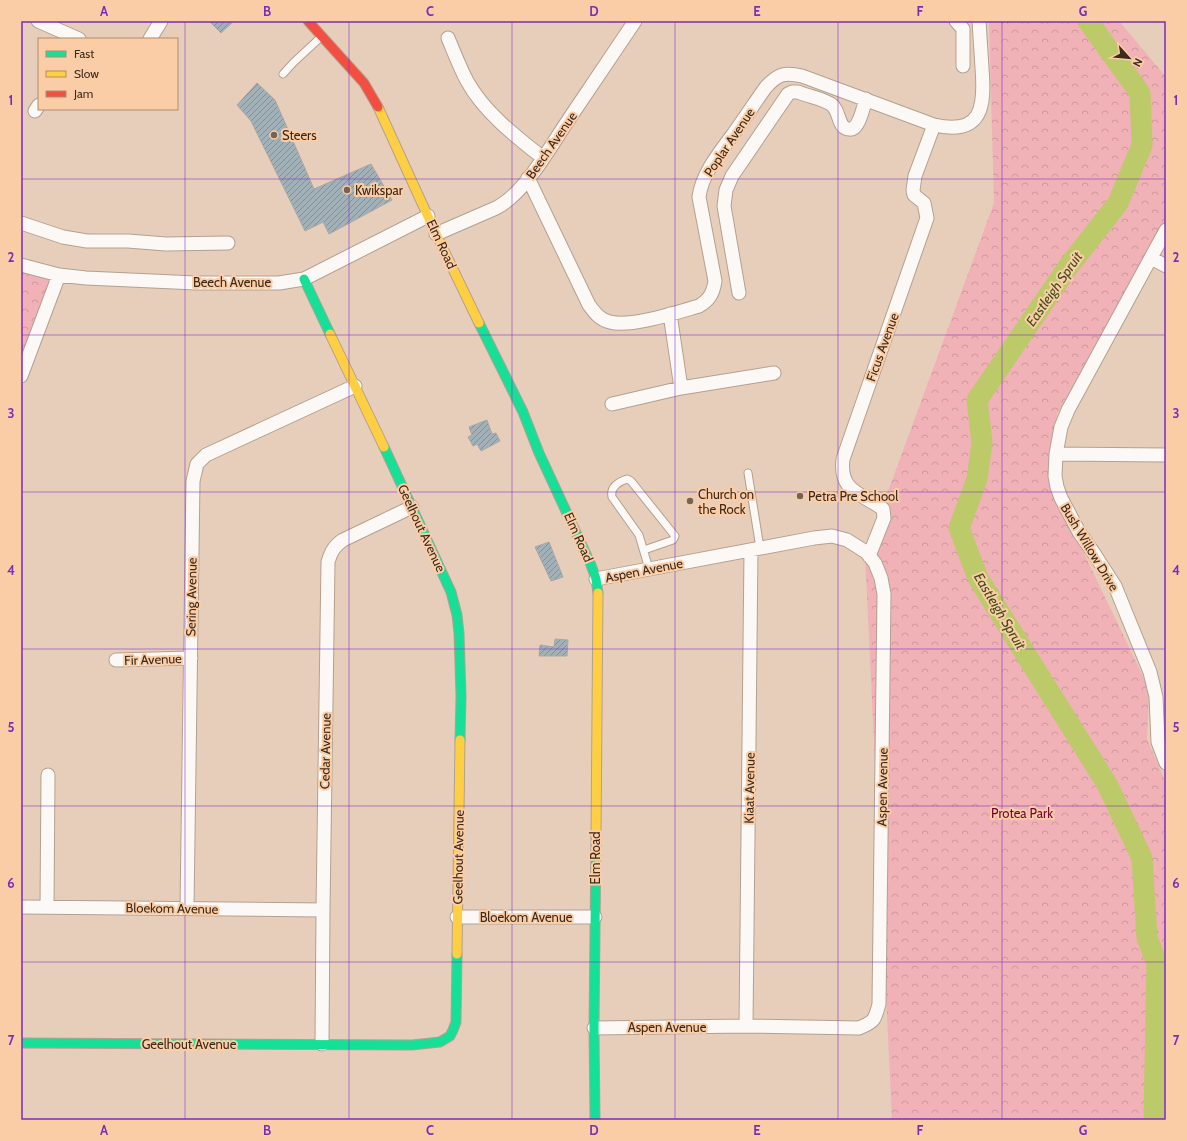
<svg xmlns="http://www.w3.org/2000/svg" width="1187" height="1141" viewBox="0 0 1187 1141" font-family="Cabin,sans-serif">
  <defs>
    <pattern id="park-crowns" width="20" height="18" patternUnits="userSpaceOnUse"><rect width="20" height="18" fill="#f0b1b7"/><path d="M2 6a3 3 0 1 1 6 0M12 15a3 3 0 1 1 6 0" fill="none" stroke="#cf989d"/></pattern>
    <pattern id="building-hatch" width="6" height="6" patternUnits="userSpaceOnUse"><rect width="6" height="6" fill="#a2b1b8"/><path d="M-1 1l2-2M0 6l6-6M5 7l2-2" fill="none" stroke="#859095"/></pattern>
  </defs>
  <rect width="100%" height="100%" fill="#e7ceba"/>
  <path fill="url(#park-crowns)" d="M989,21H1119L1166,77V220L1057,414L1048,478L1149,689L1147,739L1166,783V1120H892L865,554L994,203Z
    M21,263L57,273L21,373Z"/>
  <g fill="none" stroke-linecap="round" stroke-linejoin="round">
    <path stroke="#bdca69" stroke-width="21" d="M1088,21L1140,93L1142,145L1118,203L1068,267L977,400L982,443L977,479L959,528L978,578L1107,784L1142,858L1147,938L1157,963L1154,1120"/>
  </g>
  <path fill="url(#building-hatch)" stroke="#a9a7a5" d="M209,21H234L221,33Z
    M257,83L275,100L314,189L371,164L392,200L329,234L323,222L305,231L251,121L237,105Z
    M487,420L492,434L496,433L500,441L481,451L477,444L473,446L468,437L472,435L469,427Z
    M549,542L563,577L551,581L535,547Z
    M555,639L568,640L567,656H539L540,645L554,647Z"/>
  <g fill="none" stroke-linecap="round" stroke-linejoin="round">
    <g stroke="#b4a090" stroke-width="9">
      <path id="lane" d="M283,74L294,62L321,37
        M748,473L760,548
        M644,550L673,540L675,536L631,481L627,479C618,482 610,487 612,497L639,535L649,569"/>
    </g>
    <g stroke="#b4a090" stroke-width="15">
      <path id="street" d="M38,21L79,39
        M956,21L963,29V66
        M448,38C454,52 460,68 467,81C484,112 515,136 543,158
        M150,39L161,21
        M35,111L39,105
        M528,178L589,305C595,313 600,320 610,322C630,328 678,312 699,306C709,300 713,294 715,281L699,197C702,173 720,152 734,133C745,118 755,102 766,87C778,74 784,72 802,76L934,125C983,136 985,106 982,68C981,52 980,37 979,21
        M21,223L63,237L87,241H128L166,244L228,243
        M1166,230L1068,410L1061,427L1056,454L1055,476L1057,487L1061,498L1079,532L1095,555L1115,586L1150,672L1156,697L1158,742L1166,763
        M436,234L496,208C524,194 549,149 567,122C590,88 612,55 635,21
        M1151,258L1166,266
        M21,265L59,275L86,278L196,283H279L304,279L428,216
        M739,293L724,206L726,190L732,176L788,94L792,92H798C807,96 825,99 832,105C838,110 838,119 842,125C843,127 846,129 849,129C859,131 863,107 866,99
        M21,376L59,275
        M681,388L774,373
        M612,404L681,388L670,314
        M1056,454L1166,455
        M869,556L884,518L883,509C861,493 839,492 843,459L927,218L924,203L914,195L913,190L915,176L934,125
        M116,660L191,658
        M21,907L323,910
        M47,907L48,775
        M187,908L193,481L197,464L206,455L355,386
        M457,917H595
        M746,1026L751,550
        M594,1028L746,1026L859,1028C874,1022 875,1020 879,1004L884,594L881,578L875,563L866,552L847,540L832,536L814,538L596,579
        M322,1044L323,910L328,562C331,552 334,546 343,540L412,507"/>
    </g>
    <g stroke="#b4a090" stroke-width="11">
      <path id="fast" d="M304,279L330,334
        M479,323L523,412L539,453L591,565L596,579L598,593
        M384,447L451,592L457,615L459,633L461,696L460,740
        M21,1043L412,1045L440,1042L450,1036L453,1030L456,1022L457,954
        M595,1120L594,1028L596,836"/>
    </g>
    <g stroke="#b4a090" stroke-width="11">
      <path id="slow" d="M378,107L436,234L479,323
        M330,334L384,447
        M596,836L598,593
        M457,954L460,740"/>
    </g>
    <g stroke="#b4a090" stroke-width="11">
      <path id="jam" d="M308,21L364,83L378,107"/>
    </g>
    <use href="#lane" stroke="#fbf8f5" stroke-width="7"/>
    <use href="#street" stroke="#fbf8f5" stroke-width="13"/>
    <use href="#fast" stroke="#16e098" stroke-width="9"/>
    <use href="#slow" stroke="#ffcf43" stroke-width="9"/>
    <use href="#jam" stroke="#f24e42" stroke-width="9"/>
  </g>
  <path fill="none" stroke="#7b2cbf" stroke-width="1" stroke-opacity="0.55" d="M185,21V1120M349,21V1120M512,21V1120M675,21V1120M838,21V1120M1002,21V1120M21,179H1166M21,335H1166M21,492H1166M21,649H1166M21,806H1166M21,962H1166"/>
  <g fill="#786353" stroke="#fbcda6" stroke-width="1.5">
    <circle cx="274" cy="135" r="4"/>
    <circle cx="347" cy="190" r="4"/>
    <circle cx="800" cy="496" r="4"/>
    <circle cx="690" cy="501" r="4"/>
  </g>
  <g text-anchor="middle" stroke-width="4" stroke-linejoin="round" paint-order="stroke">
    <g font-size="13" fill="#3c2a1b" stroke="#fbcda6" text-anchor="start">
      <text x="282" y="140">Steers</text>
      <text x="355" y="195">Kwikspar</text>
      <text x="698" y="499">Church on<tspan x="698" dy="15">the Rock</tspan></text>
      <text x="808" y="501">Petra Pre School</text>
    </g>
    <g font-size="13" fill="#3c2a1b" stroke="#fbcda6">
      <text transform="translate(729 142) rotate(-56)" y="5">Poplar Avenue</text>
      <text transform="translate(551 145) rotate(-55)" y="5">Beech Avenue</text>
      <text transform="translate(442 244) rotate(65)" y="5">Elm Road</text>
      <text x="232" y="287">Beech Avenue</text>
      <text transform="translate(882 347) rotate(-70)" y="5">Ficus Avenue</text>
      <text transform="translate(422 528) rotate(65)" y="5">Geelhout Avenue</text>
      <text transform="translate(579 537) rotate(66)" y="5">Elm Road</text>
      <text transform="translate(1090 547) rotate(59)" y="5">Bush Willow Drive</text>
      <text transform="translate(644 570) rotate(-11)" y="5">Aspen Avenue</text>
      <text transform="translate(191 597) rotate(-89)" y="5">Sering Avenue</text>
      <text transform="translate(153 659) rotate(-2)" y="5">Fir Avenue</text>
      <text transform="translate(325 751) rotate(-89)" y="5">Cedar Avenue</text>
      <text transform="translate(882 787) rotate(-89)" y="5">Aspen Avenue</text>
      <text transform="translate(749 788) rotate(-89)" y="5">Kiaat Avenue</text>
      <text transform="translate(458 857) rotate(-89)" y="5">Geelhout Avenue</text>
      <text transform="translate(595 858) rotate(-90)" y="5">Elm Road</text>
      <text transform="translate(172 908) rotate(1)" y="5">Bloekom Avenue</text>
      <text x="526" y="922">Bloekom Avenue</text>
      <text x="667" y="1032">Aspen Avenue</text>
      <text x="189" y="1049">Geelhout Avenue</text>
    </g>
    <g font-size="13" fill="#79003b" stroke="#fbcda6">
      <text x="1022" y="818">Protea Park</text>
    </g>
    <g font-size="14" font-style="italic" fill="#414e1b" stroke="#fbcda6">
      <text transform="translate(1054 289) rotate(-55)" y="5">Eastleigh Spruit</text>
      <text transform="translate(1000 611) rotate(59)" y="5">Eastleigh Spruit</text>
    </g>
  </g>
  <rect width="1187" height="1141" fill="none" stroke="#fbcda6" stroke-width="44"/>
  <rect x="38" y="38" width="140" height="72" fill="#fbcda6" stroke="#af8c6e"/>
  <rect x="46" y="51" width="20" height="6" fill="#16e098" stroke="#af8c6e"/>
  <text x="74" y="58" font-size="12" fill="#3c2a1b">Fast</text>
  <rect x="46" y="71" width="20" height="6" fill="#ffcf43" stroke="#af8c6e"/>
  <text x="74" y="78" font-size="12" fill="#3c2a1b">Slow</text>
  <rect x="46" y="91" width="20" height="6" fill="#f24e42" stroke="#af8c6e"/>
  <text x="74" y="98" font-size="12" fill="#3c2a1b">Jam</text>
  <g transform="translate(1129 58) rotate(117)" stroke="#fbcda6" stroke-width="3" paint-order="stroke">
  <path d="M0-3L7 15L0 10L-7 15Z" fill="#3c2a1b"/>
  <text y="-6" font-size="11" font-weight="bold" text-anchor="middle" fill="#3c2a1b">N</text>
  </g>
  <rect x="22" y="22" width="1143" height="1097" fill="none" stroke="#7b2cbf" stroke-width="1.5"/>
  <g font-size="13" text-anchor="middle" font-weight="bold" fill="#7b2cbf">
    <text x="104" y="16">A</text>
    <text x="267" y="16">B</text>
    <text x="430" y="16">C</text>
    <text x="594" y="16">D</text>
    <text x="757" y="16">E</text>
    <text x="920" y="16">F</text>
    <text x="1083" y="16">G</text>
    <text x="11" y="105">1</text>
    <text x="1176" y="105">1</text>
    <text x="11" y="262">2</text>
    <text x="1176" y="262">2</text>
    <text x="11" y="418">3</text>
    <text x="1176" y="418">3</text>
    <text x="11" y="575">4</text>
    <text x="1176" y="575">4</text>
    <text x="11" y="732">5</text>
    <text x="1176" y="732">5</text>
    <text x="11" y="888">6</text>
    <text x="1176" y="888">6</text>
    <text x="11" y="1045">7</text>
    <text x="1176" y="1045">7</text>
    <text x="104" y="1135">A</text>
    <text x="267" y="1135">B</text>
    <text x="430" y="1135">C</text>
    <text x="594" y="1135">D</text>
    <text x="757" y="1135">E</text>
    <text x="920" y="1135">F</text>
    <text x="1083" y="1135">G</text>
  </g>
</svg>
